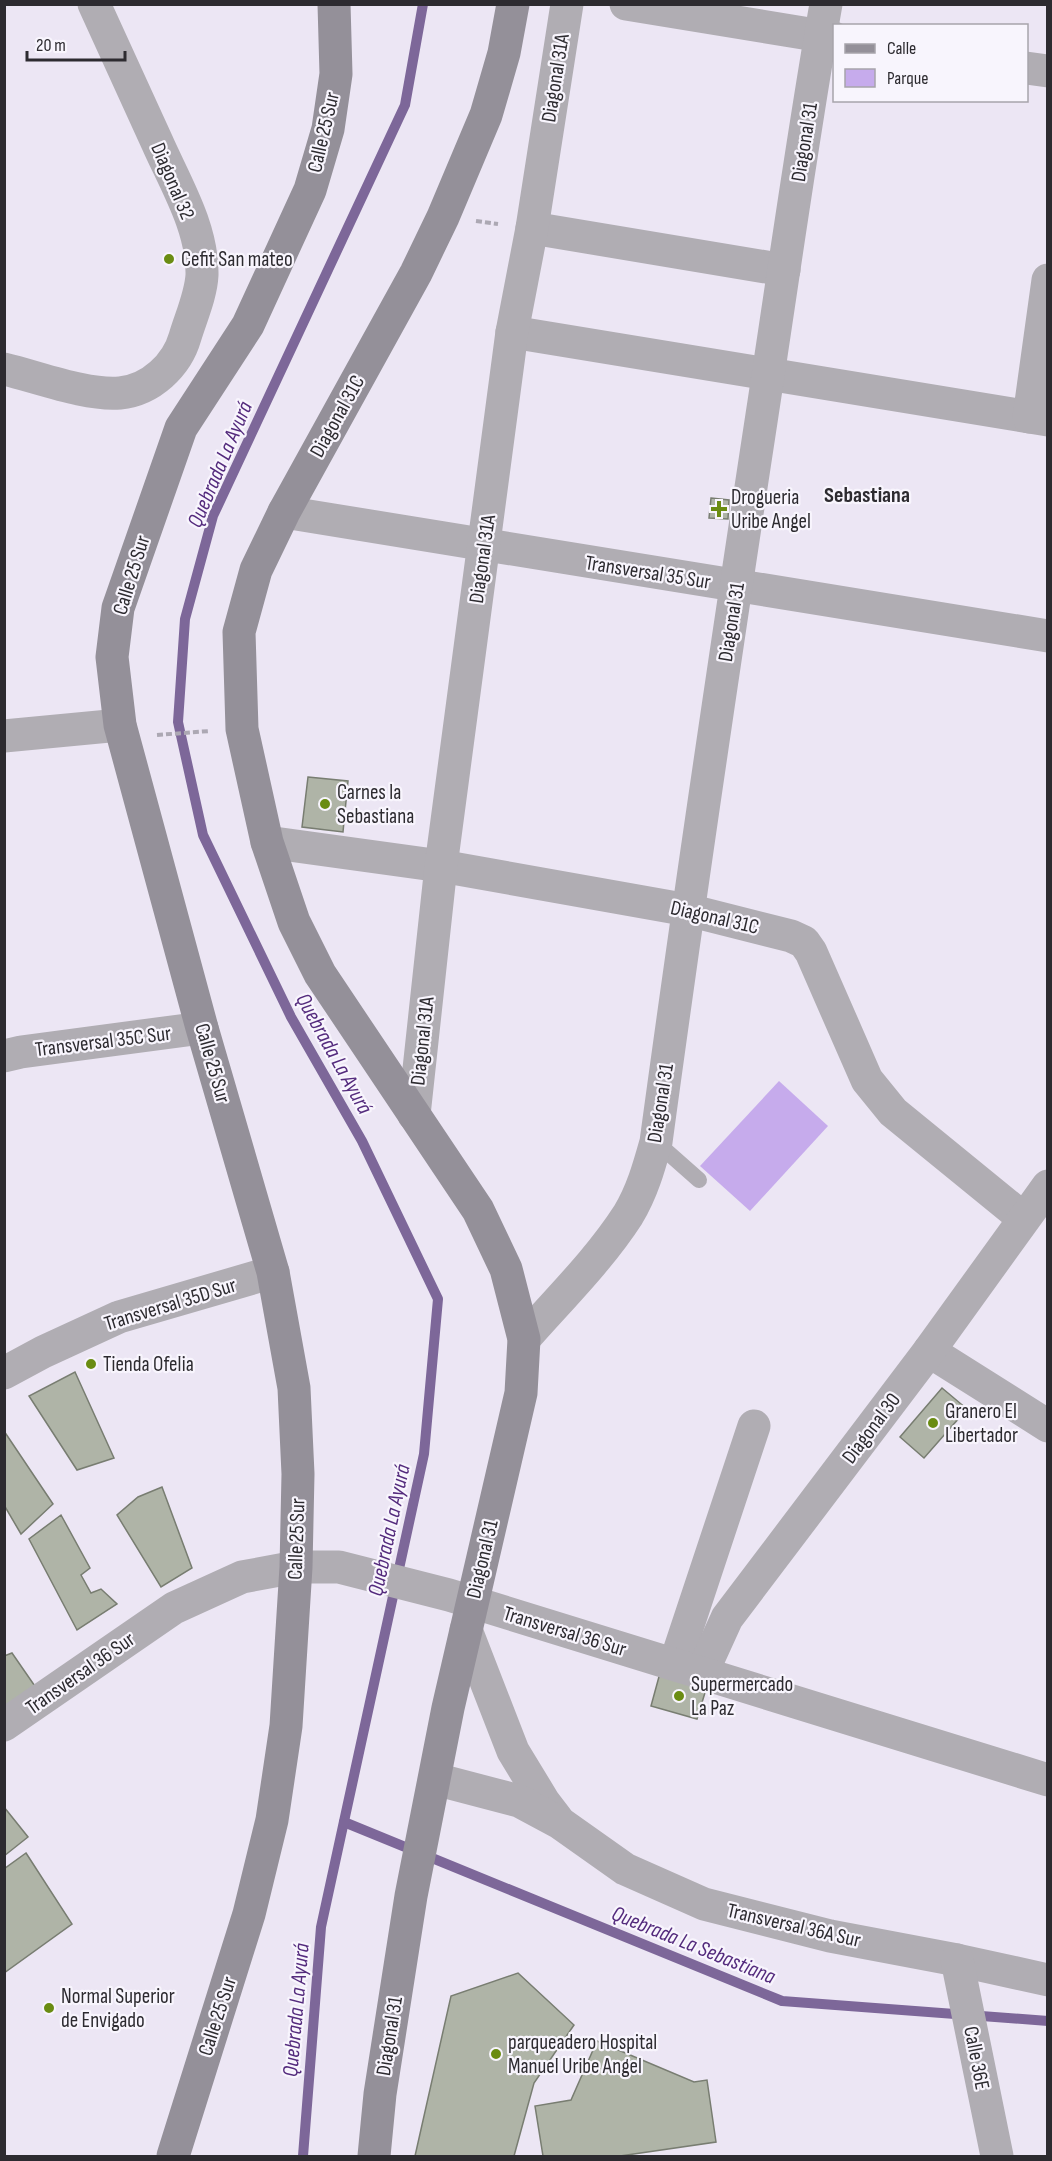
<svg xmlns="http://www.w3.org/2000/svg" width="1052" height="2161" font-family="'Sofia Sans Condensed',sans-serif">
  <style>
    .green { fill: #c6abec }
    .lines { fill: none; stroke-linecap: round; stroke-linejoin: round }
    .stream { stroke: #7d6799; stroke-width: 10 }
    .building { fill: #afb4a7; stroke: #787d71; stroke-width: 1.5 }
    .path { stroke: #aca8b3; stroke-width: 4; stroke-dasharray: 6 3; stroke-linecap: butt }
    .service { stroke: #b0adb3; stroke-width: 16 }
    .minor { stroke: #b0adb3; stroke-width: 33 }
    .secondary { stroke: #949099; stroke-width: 33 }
    .poi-dot { fill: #6a8c12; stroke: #f8f5fd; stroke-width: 2 }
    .labels { text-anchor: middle; stroke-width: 4.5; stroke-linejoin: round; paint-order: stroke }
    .street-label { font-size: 21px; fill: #2d2b30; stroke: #f8f5fd }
    .poi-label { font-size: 21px; fill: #2d2b30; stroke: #f8f5fd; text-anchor: start }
    .water-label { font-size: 22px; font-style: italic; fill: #542b7d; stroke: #f8f5fd }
    .neighbourhood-label { font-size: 22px; font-weight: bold; fill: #2d2b30; stroke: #f8f5fd }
  </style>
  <rect width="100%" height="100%" fill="#ece6f4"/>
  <path class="green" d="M779,1081L828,1126L750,1211L700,1166Z"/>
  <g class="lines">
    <g class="stream">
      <path d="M344,1822L782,2001L1048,2021"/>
      <path d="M303,2156L321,1927L424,1454L438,1299L362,1141L291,1017L203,835L178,722L185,619L213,516L405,105L423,4"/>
    </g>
  </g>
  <g class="building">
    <path d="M711,498L729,500L728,519L709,518Z"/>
    <path d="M308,777L348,781L343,832L302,827Z"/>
    <path d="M75,1372L114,1458L77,1470L29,1396Z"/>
    <path d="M942,1388L967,1409L924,1458L900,1437Z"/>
    <path d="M4,1431L53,1504L21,1534L4,1505Z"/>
    <path d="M162,1487L192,1568L161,1587L117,1515L138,1497Z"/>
    <path d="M61,1515L90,1568L81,1575L91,1593L101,1589L117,1604L77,1630L29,1539Z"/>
    <path d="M12,1653L39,1692L4,1710V1656Z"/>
    <path d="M660,1673L707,1686L697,1719L651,1706Z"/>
    <path d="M4,1807L28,1837L4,1856Z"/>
    <path d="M26,1853L72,1924L4,1973V1869Z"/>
    <path d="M518,1973L574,2025L534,2083L514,2156H415L451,1996Z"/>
    <path d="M597,2041L694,2082L707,2080L716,2142L620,2156H543L535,2106L571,2100Z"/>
  </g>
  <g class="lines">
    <g class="path">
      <path d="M476,221L498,224"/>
      <path d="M157,735L210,731"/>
    </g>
    <path class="service" d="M656,1142L699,1180"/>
    <g class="minor">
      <path d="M626,4L834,38"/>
      <path d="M1026,68L1048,71"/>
      <path d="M532,228L784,270"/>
      <path d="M512,332L1048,420"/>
      <path d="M4,369C38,377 87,396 120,393C151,390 177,365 185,337C191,317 201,295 202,275C203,228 175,183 157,142C136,96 115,50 94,4"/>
      <path d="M1029,417L1048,280"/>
      <path d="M284,512L1048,636"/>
      <path d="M4,736L120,725"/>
      <path d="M267,842L441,866L688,910L791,936L804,942L811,952L867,1080L893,1112L1023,1218"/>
      <path d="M4,1056L21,1052L202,1028"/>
      <path d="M414,1115L441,866L512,332L532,228L567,4"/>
      <path d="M524,1339C559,1299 599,1260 628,1215C642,1192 649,1167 656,1142C689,899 725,657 762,415C783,278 802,141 826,4"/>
      <path d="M929,1351L1048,1426"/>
      <path d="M4,1373L43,1352L119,1317L273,1272"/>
      <path d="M466,1630L513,1751L544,1802L557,1819"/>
      <path d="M675,1664L754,1426"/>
      <path d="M702,1673L727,1618L929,1351L1048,1186"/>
      <path d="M4,1725L174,1608L242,1577L296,1567H339L449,1595L1048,1780"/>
      <path d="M435,1779L519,1801L560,1823L625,1869L704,1904L830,1936L957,1960L1048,1980"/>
      <path d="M957,1960L997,2156"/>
    </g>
    <g class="secondary">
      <path d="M173,2156L249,1914L272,1820L286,1726L296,1567L298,1474L294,1388L273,1272L202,1028L120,725L112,657L118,608L181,428L248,325L310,190L328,129L336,74L334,4"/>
      <path d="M374,2156L380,2094L411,1896L448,1708L521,1393L524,1339L506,1269L478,1210L320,974L294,922L267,842L242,729L239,632L256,570L284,512L416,273L443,217L486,115L504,53L513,4"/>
    </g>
  </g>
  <g class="poi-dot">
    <circle cx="169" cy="259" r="6"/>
    <path d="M716 500h6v6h6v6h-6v6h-6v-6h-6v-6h6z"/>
    <circle cx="325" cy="804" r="6"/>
    <circle cx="91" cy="1364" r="6"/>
    <circle cx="933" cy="1423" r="6"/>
    <circle cx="679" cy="1696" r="6"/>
    <circle cx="49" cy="2008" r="6"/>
    <circle cx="496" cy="2054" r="6"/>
  </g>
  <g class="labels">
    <g class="street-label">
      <text transform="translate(555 78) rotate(-81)" y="7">Diagonal 31A</text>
      <text transform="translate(323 132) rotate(-77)" y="7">Calle 25 Sur</text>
      <text transform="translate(804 142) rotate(-81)" y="7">Diagonal 31</text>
      <text transform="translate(173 181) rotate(67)" y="7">Diagonal 32</text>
      <text transform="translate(337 416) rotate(-61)" y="7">Diagonal 31C</text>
      <text transform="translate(482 559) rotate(-82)" y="7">Diagonal 31A</text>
      <text transform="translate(648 572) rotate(9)" y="7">Transversal 35 Sur</text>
      <text transform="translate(131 575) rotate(-73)" y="7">Calle 25 Sur</text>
      <text transform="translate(731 622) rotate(-81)" y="7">Diagonal 31</text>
      <text transform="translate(715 917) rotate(13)" y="7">Diagonal 31C</text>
      <text transform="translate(103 1041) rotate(-7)" y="7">Transversal 35C Sur</text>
      <text transform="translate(422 1041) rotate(-84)" y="7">Diagonal 31A</text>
      <text transform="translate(213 1063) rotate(74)" y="7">Calle 25 Sur</text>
      <text transform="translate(660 1103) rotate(-81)" y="7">Diagonal 31</text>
      <text transform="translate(170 1304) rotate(-17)" y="7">Transversal 35D Sur</text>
      <text transform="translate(871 1428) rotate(-53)" y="7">Diagonal 30</text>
      <text transform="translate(296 1539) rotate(-88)" y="7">Calle 25 Sur</text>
      <text transform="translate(482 1559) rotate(-77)" y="7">Diagonal 31</text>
      <text transform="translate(565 1631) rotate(17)" y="7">Transversal 36 Sur</text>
      <text transform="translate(80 1673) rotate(-35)" y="7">Transversal 36 Sur</text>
      <text transform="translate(794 1925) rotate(13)" y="7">Transversal 36A Sur</text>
      <text transform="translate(217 2016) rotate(-72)" y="7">Calle 25 Sur</text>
      <text transform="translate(389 2036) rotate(-81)" y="7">Diagonal 31</text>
      <text transform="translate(977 2058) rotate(79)" y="7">Calle 36E</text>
    </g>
    <g class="poi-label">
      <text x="181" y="266">Cefit San mateo</text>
      <text x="731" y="504">Drogueria<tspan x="731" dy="24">Uribe Angel</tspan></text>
      <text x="337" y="799">Carnes la<tspan x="337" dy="24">Sebastiana</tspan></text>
      <text x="103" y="1371">Tienda Ofelia</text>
      <text x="945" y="1418">Granero El<tspan x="945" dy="24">Libertador</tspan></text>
      <text x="691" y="1691">Supermercado<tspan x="691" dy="24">La Paz</tspan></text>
      <text x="61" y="2003">Normal Superior<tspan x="61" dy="24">de Envigado</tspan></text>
      <text x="508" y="2049">parqueadero Hospital<tspan x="508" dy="24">Manuel Uribe Angel</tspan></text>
    </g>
    <g class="water-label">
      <text transform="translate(219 464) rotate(-67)" y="8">Quebrada La Ayurá</text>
      <text transform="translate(335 1053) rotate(61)" y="8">Quebrada La Ayurá</text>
      <text transform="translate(388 1530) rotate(-78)" y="8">Quebrada La Ayurá</text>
      <text transform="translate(694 1944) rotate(22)" y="8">Quebrada La Sebastiana</text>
      <text transform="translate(295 2010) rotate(-85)" y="8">Quebrada La Ayurá</text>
    </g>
    <g class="neighbourhood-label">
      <text x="867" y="502">Sebastiana</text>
    </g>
  </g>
  <rect width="1052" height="2161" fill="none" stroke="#2d2b30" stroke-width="12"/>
  <rect x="833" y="24" width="195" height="78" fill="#f8f5fd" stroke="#a7a4ab" stroke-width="1.5"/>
  <rect x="845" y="44" width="30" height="9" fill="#949099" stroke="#a7a4ab" stroke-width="1.5"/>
  <text x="887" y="54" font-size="18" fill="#2d2b30">Calle</text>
  <rect x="845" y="69" width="30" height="18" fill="#c6abec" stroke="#a7a4ab" stroke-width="1.5"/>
  <text x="887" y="84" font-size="18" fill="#2d2b30">Parque</text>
  <path d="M27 51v9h98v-9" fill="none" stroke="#2d2b30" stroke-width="3"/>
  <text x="36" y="51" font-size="18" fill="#2d2b30" stroke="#f8f5fd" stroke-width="4.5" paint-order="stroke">20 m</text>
</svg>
